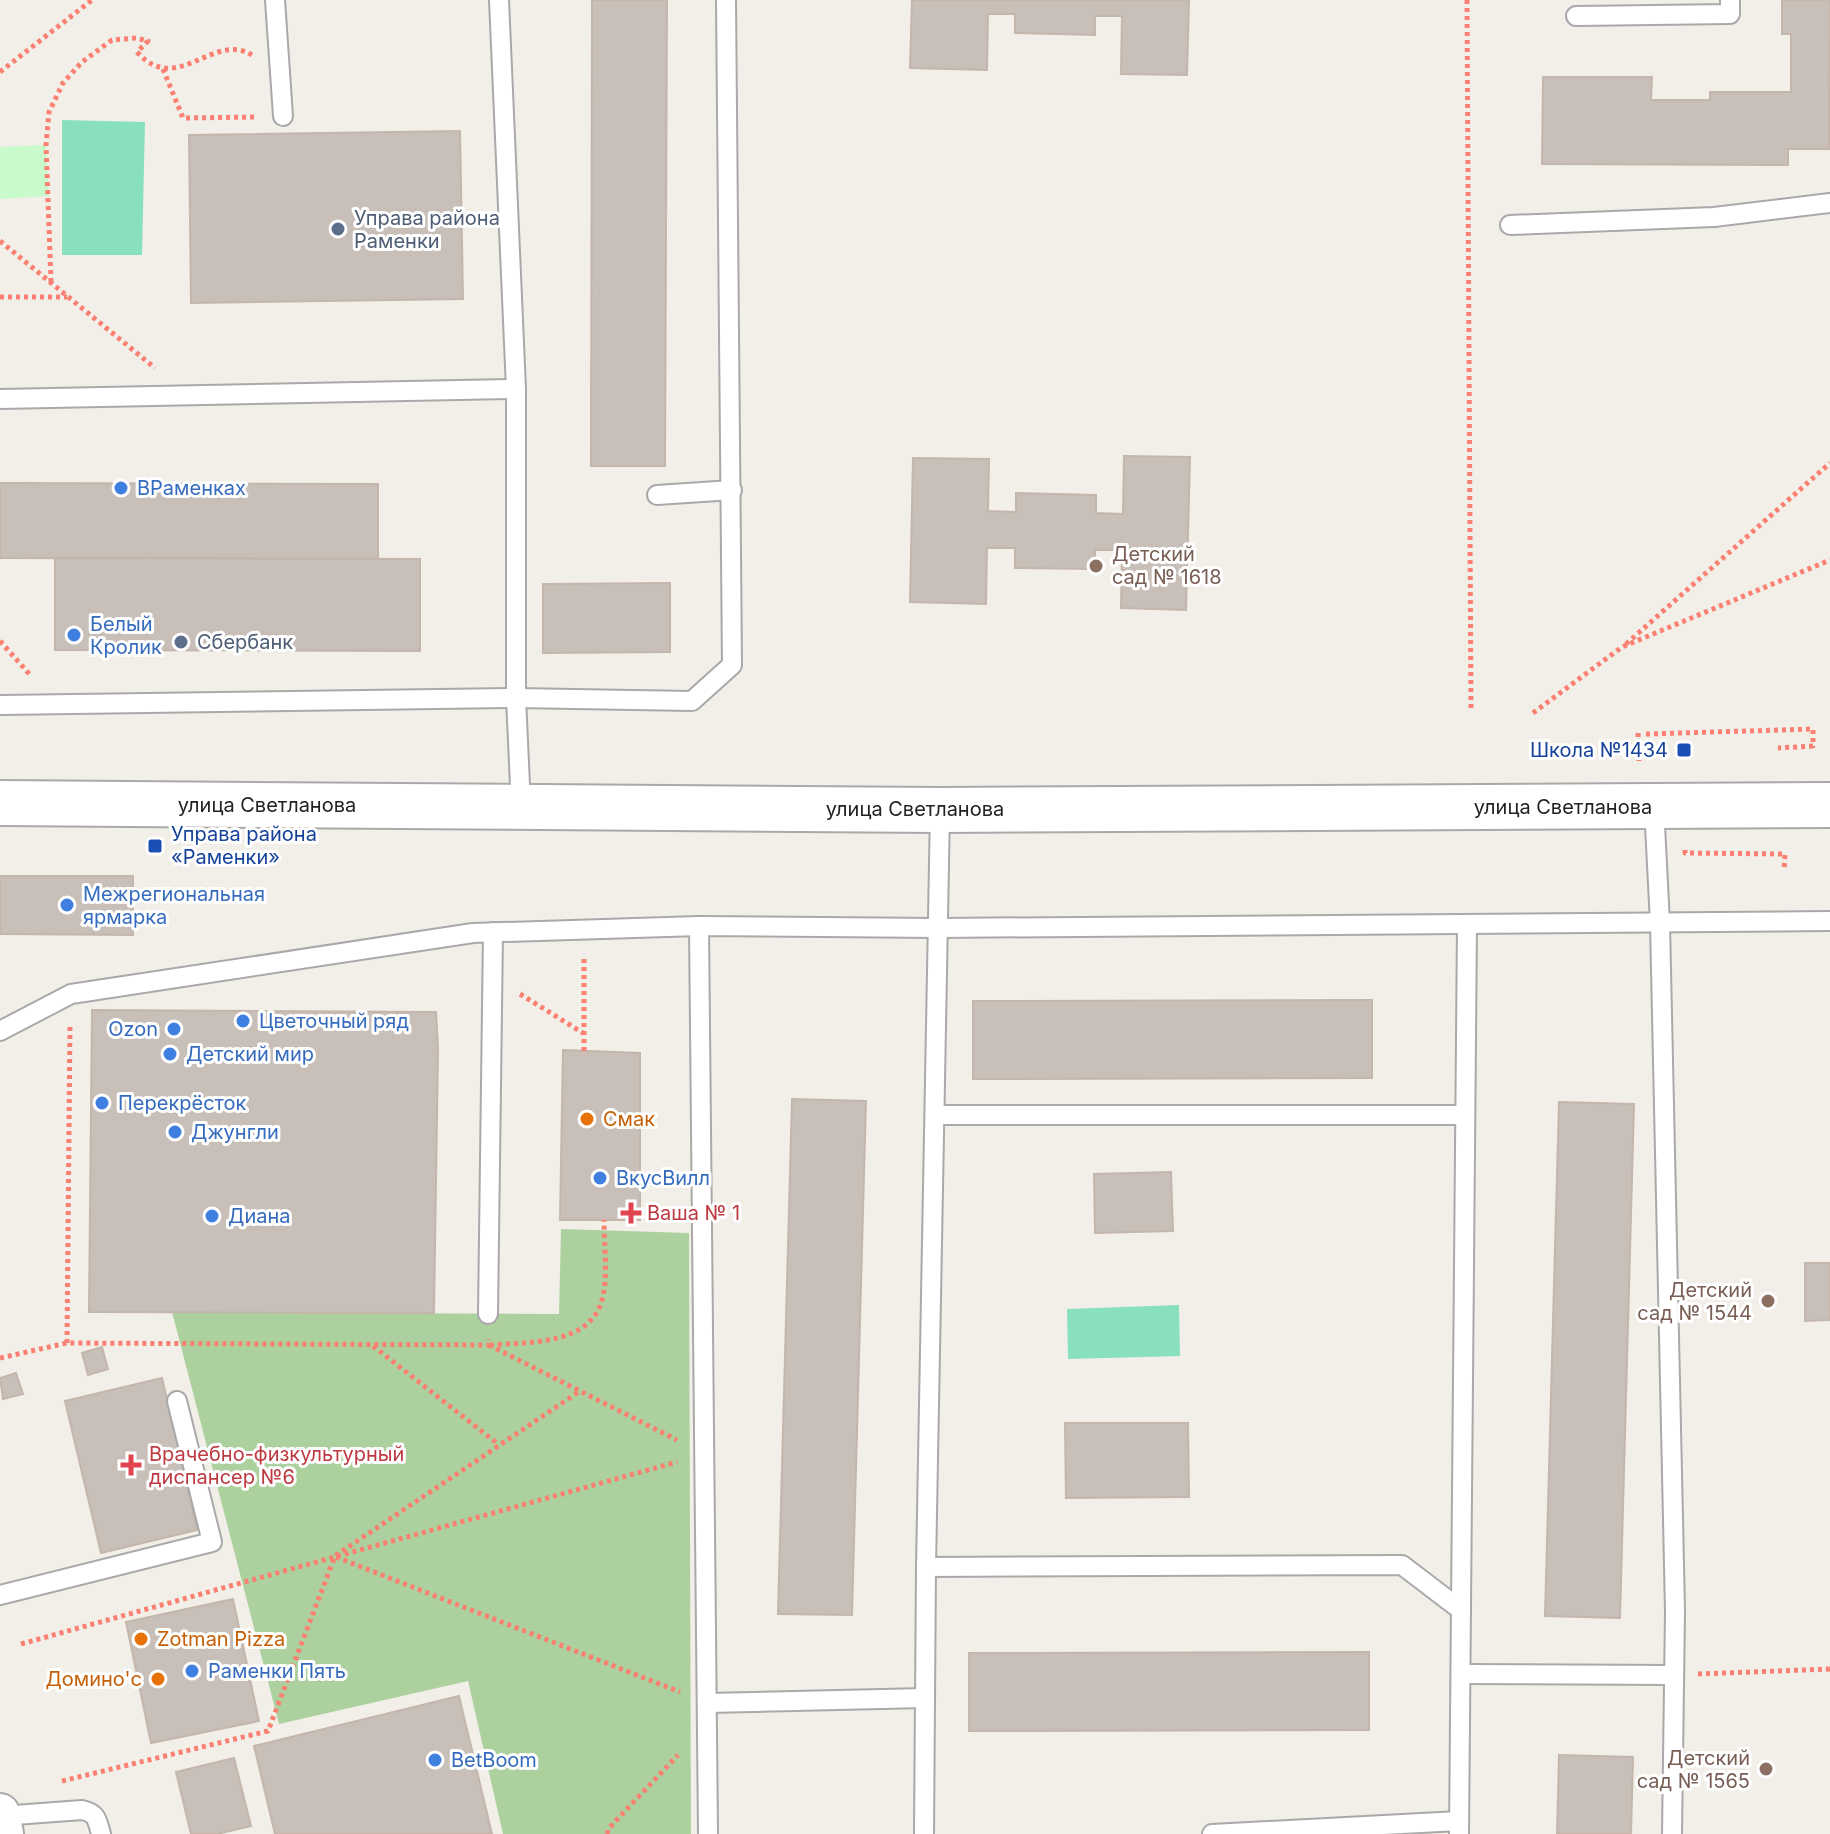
<svg xmlns="http://www.w3.org/2000/svg" width="1830" height="1834" font-family="Inter,sans-serif">
  <style>
    .forest { fill: #add19e }
    .park { fill: #c8facc }
    .pitch { fill: #88e0be }
    .building { fill: #c7bfb8; stroke: #c4b6ab; stroke-width: 2 }
    .lines { fill: none; stroke-linecap: round; stroke-linejoin: round }
    .service-casing { stroke: #a9a9a9; stroke-width: 22 }
    .minor-casing { stroke: #a9a9a9; stroke-width: 42 }
    .tertiary-casing { stroke: #a9a9a9; stroke-width: 48 }
    .path { stroke: #fa8072; stroke-width: 5; stroke-dasharray: 4 4; stroke-linecap: butt }
    .service { stroke: #fff; stroke-width: 18 }
    .minor { stroke: #fff; stroke-width: 38 }
    .tertiary { stroke: #fff; stroke-width: 44 }
    .service-dot { fill: #5c6f8a; stroke: #fff; stroke-width: 3 }
    .shop-dot { fill: #3f7fe0; stroke: #fff; stroke-width: 3 }
    .education-dot { fill: #8d6e63; stroke: #fff; stroke-width: 3 }
    .transit-dot { fill: #1a4fb4; stroke: #fff; stroke-width: 3 }
    .food-dot { fill: #e8710a; stroke: #fff; stroke-width: 3 }
    .health-dot { fill: #e0444e; stroke: #fff; stroke-width: 3 }
    .labels { text-anchor: middle; stroke-width: 6; stroke-linejoin: round; paint-order: stroke }
    .service-label { font-size: 20px; fill: #4e5e75; stroke: #fff; text-anchor: start }
    .shop-label { font-size: 20px; fill: #366cbe; stroke: #fff; text-anchor: start }
    .education-label { font-size: 20px; fill: #785e54; stroke: #fff; text-anchor: end }
    .transit-label { font-size: 20px; fill: #164399; stroke: #fff; text-anchor: end }
    .street-label { font-size: 20px; fill: #222; stroke: #fff }
    .food-label { font-size: 20px; fill: #c56008; stroke: #fff; text-anchor: start }
    .health-label { font-size: 20px; fill: #be3a42; stroke: #fff; text-anchor: start }
  </style>
  <rect width="100%" height="100%" fill="#f2efe9"/>
  <path class="forest" d="M561,1229L689,1233L691,1834H503L468,1681L279,1724L172,1312L559,1314Z"/>
  <path class="park" d="M46,145L49,196L0,199V147Z"/>
  <g class="pitch">
    <path d="M62,120L145,122L142,255H62Z"/>
    <path d="M1179,1305L1180,1356L1068,1359L1067,1309Z"/>
  </g>
  <g class="building">
    <path d="M592,0H667L665,466H591Z"/>
    <path d="M912,0H1189L1187,75L1121,74L1122,16H1095V35L1015,33V14H988L987,70L910,68Z"/>
    <path d="M1782,0H1830L1829,149H1788V165L1542,164L1543,77H1652L1651,100H1710V92H1791V34H1782Z"/>
    <path d="M460,131L463,299L191,303L189,135Z"/>
    <path d="M1124,456L1190,457L1186,610L1121,608L1122,550H1095V569L1015,568V548H987L986,604L910,602L913,458L989,459L988,511L1016,512V493L1096,495V513L1123,514Z"/>
    <path d="M0,483L378,484V559L0,558Z"/>
    <path d="M55,558L420,559V651L55,650Z"/>
    <path d="M670,583V652L543,653V584Z"/>
    <path d="M0,876H133V935L0,934Z"/>
    <path d="M1372,1000V1078L973,1079V1001Z"/>
    <path d="M92,1010L436,1012L438,1049L434,1313L89,1312Z"/>
    <path d="M563,1050L640,1053V1220H560Z"/>
    <path d="M792,1099L866,1101L852,1615L778,1614Z"/>
    <path d="M1559,1102L1634,1104L1620,1618L1545,1616Z"/>
    <path d="M1171,1172L1173,1231L1095,1233L1094,1174Z"/>
    <path d="M1805,1263H1830V1320L1805,1321Z"/>
    <path d="M102,1347L108,1369L88,1375L82,1353Z"/>
    <path d="M16,1373L23,1394L3,1399L0,1378Z"/>
    <path d="M162,1378L197,1530L101,1553L65,1401Z"/>
    <path d="M1065,1423H1188L1189,1497L1066,1498Z"/>
    <path d="M233,1599L259,1721L151,1743L126,1622Z"/>
    <path d="M1369,1652V1730L969,1731V1653Z"/>
    <path d="M459,1696L492,1834H275L254,1746Z"/>
    <path d="M1559,1755L1633,1757L1631,1834H1557Z"/>
    <path d="M234,1758L251,1826L217,1834H191L176,1772Z"/>
  </g>
  <g class="lines">
    <g class="service-casing">
      <g id="service">
        <path d="M275,0L283,116"/>
        <path d="M499,0L516,389V698L521,807"/>
        <path d="M1576,16L1730,14V0"/>
        <path d="M1510,225L1714,217L1830,203"/>
        <path d="M0,399L516,389"/>
        <path d="M657,495L732,490"/>
        <path d="M0,705L516,698L692,701L732,665L726,0"/>
        <path d="M1654,806L1660,923L1675,1611L1672,1834"/>
        <path d="M699,926L708,1834"/>
        <path d="M0,1031L71,994L473,933L699,926L938,928L1830,921"/>
        <path d="M935,1115H1465"/>
        <path d="M488,1314L493,932"/>
        <path d="M926,1567L1402,1565L1461,1610"/>
        <path d="M0,1595L212,1542L177,1401"/>
        <path d="M1461,1674L1673,1675"/>
        <path d="M708,1703L925,1698"/>
        <path d="M1,1816L82,1810C97,1813 97,1820 101,1834"/>
        <path d="M924,1834L926,1567L940,810"/>
        <path d="M1212,1834L1459,1821"/>
        <path d="M1459,1834L1467,924"/>
      </g>
    </g>
    <g class="minor-casing">
      <path id="minor" d="M0,1813L4,1834"/>
    </g>
    <g class="tertiary-casing">
      <path id="tertiary" d="M0,803L940,810L1830,805"/>
    </g>
    <g class="path">
      <path d="M1467,0L1471,710"/>
      <path d="M163,69L183,118L257,117"/>
      <path d="M0,72L92,0"/>
      <path d="M0,241L155,368"/>
      <path d="M51,282L46,145L49,112L63,83L82,62L112,40L136,38L148,41L137,52C177,97 213,31 252,55"/>
      <path d="M0,297H67"/>
      <path d="M0,641L31,676"/>
      <path d="M1626,644L1830,463"/>
      <path d="M1533,713L1622,647L1830,560"/>
      <path d="M1638,733L1639,761"/>
      <path d="M1646,734L1813,729V746L1778,748"/>
      <path d="M1685,850V853L1785,854L1784,870"/>
      <path d="M520,994L583,1033"/>
      <path d="M584,1051V956"/>
      <path d="M67,1343L70,1024"/>
      <path d="M489,1345L677,1440"/>
      <path d="M490,1345C528,1342 593,1346 603,1296C608,1272 604,1244 604,1220"/>
      <path d="M373,1346L498,1444"/>
      <path d="M0,1358L67,1343L489,1345V1339"/>
      <path d="M336,1557L680,1692"/>
      <path d="M21,1644L677,1462"/>
      <path d="M1698,1674L1830,1669"/>
      <path d="M62,1781L268,1731L335,1556L580,1391"/>
      <path d="M607,1834L609,1828L678,1755"/>
    </g>
    <use href="#service" class="service"/>
    <use href="#minor" class="minor"/>
    <use href="#tertiary" class="tertiary"/>
  </g>
  <g class="service-dot">
    <circle cx="338" cy="229" r="8"/>
    <circle cx="181" cy="642" r="8"/>
  </g>
  <g class="shop-dot">
    <circle cx="121" cy="488" r="8"/>
    <circle cx="74" cy="635" r="8"/>
    <circle cx="67" cy="905" r="8"/>
    <circle cx="243" cy="1021" r="8"/>
    <circle cx="174" cy="1029" r="8"/>
    <circle cx="170" cy="1054" r="8"/>
    <circle cx="102" cy="1103" r="8"/>
    <circle cx="175" cy="1132" r="8"/>
    <circle cx="600" cy="1178" r="8"/>
    <circle cx="212" cy="1216" r="8"/>
    <circle cx="192" cy="1671" r="8"/>
    <circle cx="435" cy="1760" r="8"/>
  </g>
  <g class="education-dot">
    <circle cx="1096" cy="566" r="8"/>
    <circle cx="1768" cy="1301" r="8"/>
    <circle cx="1766" cy="1769" r="8"/>
  </g>
  <g class="transit-dot">
    <rect x="1676" y="742" width="16" height="16" rx="4"/>
    <rect x="147" y="838" width="16" height="16" rx="4"/>
  </g>
  <g class="food-dot">
    <circle cx="587" cy="1119" r="8"/>
    <circle cx="141" cy="1639" r="8"/>
    <circle cx="158" cy="1679" r="8"/>
  </g>
  <g class="health-dot">
    <path d="M627 1201h8v8h8v8h-8v8h-8v-8h-8v-8h8z"/>
    <path d="M127 1453h8v8h8v8h-8v8h-8v-8h-8v-8h8z"/>
  </g>
  <g class="labels">
    <g class="service-label">
      <text x="354" y="225">Управа района<tspan x="354" dy="23">Раменки</tspan></text>
      <text x="197" y="649">Сбербанк</text>
    </g>
    <g class="shop-label">
      <text x="137" y="495">ВРаменках</text>
      <text x="90" y="631">Белый<tspan x="90" dy="23">Кролик</tspan></text>
      <text x="83" y="901">Межрегиональная<tspan x="83" dy="23">ярмарка</tspan></text>
      <text x="259" y="1028">Цветочный ряд</text>
      <text x="158" y="1036" text-anchor="end">Ozon</text>
      <text x="186" y="1061">Детский мир</text>
      <text x="118" y="1110">Перекрёсток</text>
      <text x="191" y="1139">Джунгли</text>
      <text x="616" y="1185">ВкусВилл</text>
      <text x="228" y="1223">Диана</text>
      <text x="208" y="1678">Раменки Пять</text>
      <text x="451" y="1767">BetBoom</text>
    </g>
    <g class="education-label">
      <text x="1112" y="561" text-anchor="start">Детский<tspan x="1112" dy="23">сад № 1618</tspan></text>
      <text x="1752" y="1297">Детский<tspan x="1752" dy="23">сад № 1544</tspan></text>
      <text x="1750" y="1765">Детский<tspan x="1750" dy="23">сад № 1565</tspan></text>
    </g>
    <g class="transit-label">
      <text x="1668" y="757">Школа №1434</text>
      <text x="171" y="841" text-anchor="start">Управа района<tspan x="171" dy="23">«Раменки»</tspan></text>
    </g>
    <g class="street-label">
      <text x="267" y="812">улица Светланова</text>
      <text x="1563" y="814">улица Светланова</text>
      <text x="915" y="816">улица Светланова</text>
    </g>
    <g class="food-label">
      <text x="603" y="1126">Смак</text>
      <text x="157" y="1646">Zotman Pizza</text>
      <text x="142" y="1686" text-anchor="end">Домино'c</text>
    </g>
    <g class="health-label">
      <text x="647" y="1220">Ваша № 1</text>
      <text x="149" y="1461">Врачебно-физкультурный<tspan x="149" dy="23">диспансер №6</tspan></text>
    </g>
  </g>
</svg>
